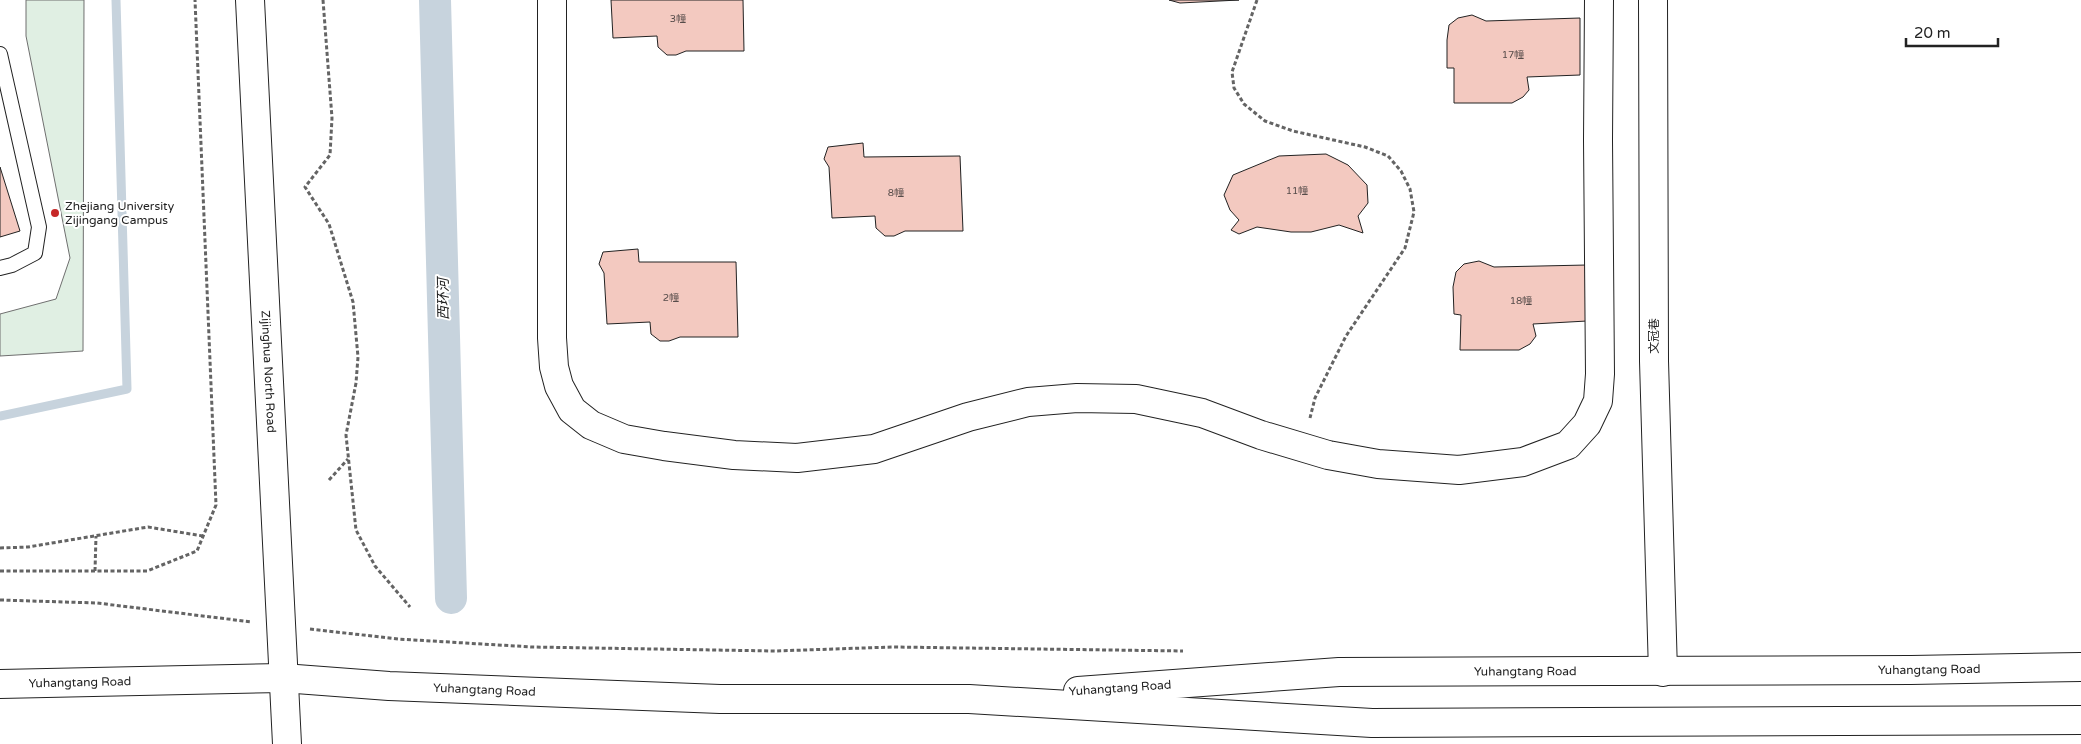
<svg xmlns="http://www.w3.org/2000/svg" width="2081" height="744" font-family="'Varela Round','Noto Sans SC',sans-serif">
  <style>
    .green { fill: #e0efe3; stroke: #6f6f6f }
    .lines { fill: none; stroke-linecap: round; stroke-linejoin: round }
    .stream { stroke: #c7d3dd; stroke-width: 9 }
    .canal { stroke: #c7d3dd; stroke-width: 32 }
    .building { fill: #f3c9c0; stroke: #222 }
    .service-casing { stroke: #222; stroke-width: 16 }
    .minor-casing { stroke: #222; stroke-width: 30 }
    .secondary-casing { stroke: #222; stroke-width: 30 }
    .primary-casing { stroke: #222; stroke-width: 30 }
    .path { stroke: #646464; stroke-width: 3; stroke-dasharray: 4 2.5; stroke-linecap: butt }
    .service { stroke: #fff; stroke-width: 14 }
    .minor { stroke: #fff; stroke-width: 28 }
    .secondary { stroke: #fff; stroke-width: 28 }
    .primary { stroke: #fff; stroke-width: 28 }
    .poi-dot { fill: #c62828; stroke: #fff; stroke-width: 2 }
    .labels { text-anchor: middle; stroke-width: 4; stroke-linejoin: round; paint-order: stroke }
    .number-label { font-size: 10px; fill: #564c4a }
    .poi-label { font-size: 12px; fill: #222; stroke: #fff; text-anchor: start }
    .street-label { font-size: 12px; fill: #222; stroke: #fff }
    .water-label { font-size: 14px; font-style: italic; fill: #222; stroke: #fff }
  </style>
  <rect width="100%" height="100%" fill="#fff"/>
  <path class="green" d="M26,0H84L83,351L0,356V314L56,299L70,258L26,36Z"/>
  <g class="lines">
    <path class="stream" d="M0,416L127,389L116,0"/>
    <path class="canal" d="M435,0L451,598"/>
  </g>
  <g class="building">
    <path d="M611,0H743L744,51H686L676,55H667L658,47L657,36L613,38Z"/>
    <path d="M1169,0H1239L1180,3Z"/>
    <path d="M1472,15L1486,21L1580,18V75L1527,77L1529,90L1523,97L1512,103H1454V68H1447V40L1449,25L1458,18Z"/>
    <path d="M863,143L864,157L960,156L963,231H905L894,236H885L876,228L875,216L832,218L829,167L824,159L828,147Z"/>
    <path d="M1326,154L1348,165L1367,185L1368,203L1358,216L1363,233L1339,225L1311,232H1291L1257,227L1239,234L1231,230L1239,220L1230,210L1224,195L1233,175L1279,156Z"/>
    <path d="M0,167L20,231L0,237Z"/>
    <path d="M638,249L639,262H736L738,337H680L669,341H660L651,334L650,322L607,324L604,273L599,264L603,252Z"/>
    <path d="M1479,261L1494,267L1587,265V321L1533,324L1536,336L1530,344L1519,350H1460L1461,315L1454,314L1453,287L1456,272L1464,264Z"/>
  </g>
  <g class="lines">
    <g class="service-casing">
      <path id="service" d="M0,54L39,227L35,253L12,265L0,268"/>
    </g>
    <g class="minor-casing">
      <g id="minor">
        <path d="M552,0V338L554,367L559,386L572,410L591,425L624,439L664,446L734,455L797,458L874,449L968,417L1028,402L1077,398L1136,399L1202,413L1261,435L1328,455L1378,464L1459,470L1523,462L1568,445L1587,424L1598,401L1600,374L1598,140L1599,0"/>
        <path d="M1653,0L1654,361L1663,672"/>
      </g>
    </g>
    <g class="secondary-casing">
      <g id="secondary">
        <path id="s1" d="M250,0L287,744"/>
      </g>
    </g>
    <g class="primary-casing">
      <g id="primary">
        <path id="s2" d="M0,684L283,678L389,686L720,699H969L1372,723L2081,720"/>
        <path id="s3" d="M1078,691L1339,672L1911,670L2081,667"/>
      </g>
    </g>
    <g class="path">
      <path d="M323,0L332,118L330,155L305,187L329,224L353,302L358,357L356,383L346,435L356,530L375,566L410,607"/>
      <path d="M1257,0L1232,72L1234,88L1244,104L1265,121L1293,131L1365,147L1388,156L1401,171L1410,189L1414,212L1405,248L1346,336L1315,398L1310,418"/>
      <path d="M329,480L348,459"/>
      <path d="M0,548L28,547L148,527L203,536"/>
      <path d="M0,571H147L197,551L216,505L195,0"/>
      <path d="M95,571L96,536"/>
      <path d="M0,600L97,603L252,622"/>
      <path d="M310,629L398,639L532,647L775,651L893,647L1183,651"/>
    </g>
    <use href="#service" class="service"/>
    <use href="#minor" class="minor"/>
    <use href="#secondary" class="secondary"/>
    <use href="#primary" class="primary"/>
  </g>
  <circle class="poi-dot" cx="55" cy="213" r="5"/>
  <g class="labels">
    <g class="number-label">
      <text x="678" y="22">3幢</text>
      <text x="1513" y="58">17幢</text>
      <text x="1297" y="194">11幢</text>
      <text x="896" y="196">8幢</text>
      <text x="671" y="301">2幢</text>
      <text x="1521" y="304">18幢</text>
    </g>
    <g class="poi-label">
      <text x="65" y="210">Zhejiang University<tspan x="65" dy="14">Zijingang Campus</tspan></text>
    </g>
    <g class="street-label">
      <text transform="translate(1654 336) rotate(-90)" y="4">文冠巷</text>
      <text dy="4" stroke="none"><textPath href="#s1" startOffset="372">Zijinghua North Road</textPath></text>
      <text dy="4" stroke="none"><textPath href="#s3" startOffset="852">Yuhangtang Road</textPath></text>
      <text dy="4" stroke="none"><textPath href="#s3" startOffset="448">Yuhangtang Road</textPath></text>
      <text dy="4" stroke="none"><textPath href="#s2" startOffset="80">Yuhangtang Road</textPath></text>
      <text transform="translate(1120 688) rotate(-4)" y="4">Yuhangtang Road</text>
      <text dy="4" stroke="none"><textPath href="#s2" startOffset="485">Yuhangtang Road</textPath></text>
    </g>
    <g class="water-label">
      <text transform="translate(443 299) rotate(-91)" y="5">西环河</text>
    </g>
  </g>
  <path d="M1906 38v8h92v-8" fill="none" stroke="#222222" stroke-width="2.5"/>
  <text x="1914" y="38" font-size="15" fill="#222222" stroke="#ffffff" stroke-width="4" paint-order="stroke">20 m</text>
</svg>
